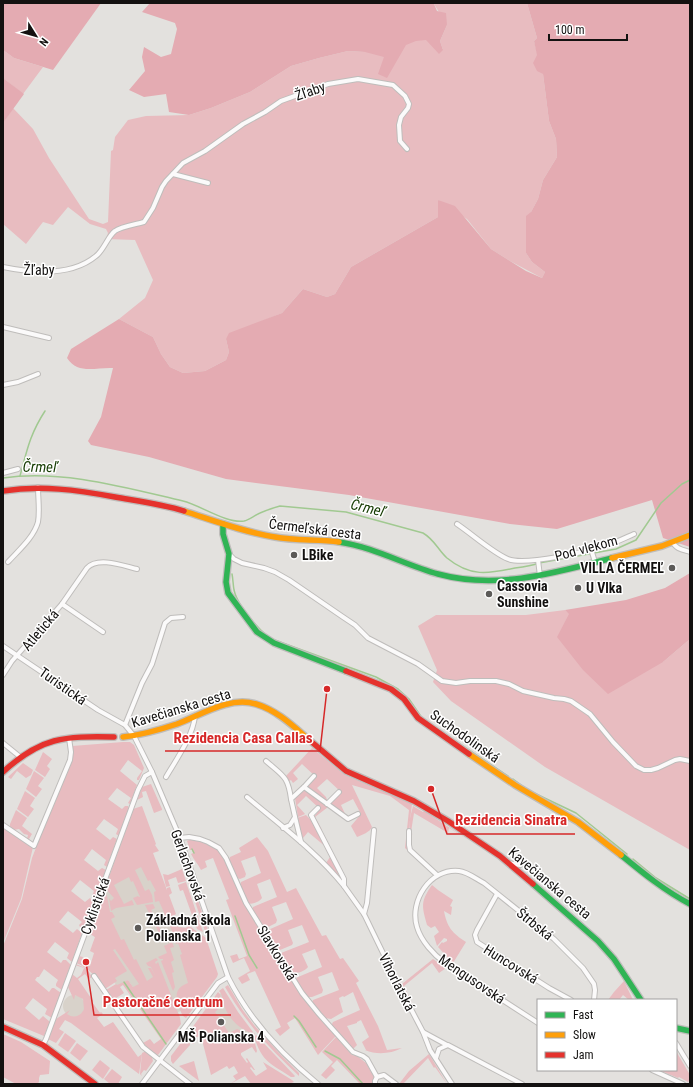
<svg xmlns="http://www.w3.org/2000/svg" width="693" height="1087" font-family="'Roboto Condensed',sans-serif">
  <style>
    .built { fill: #d8d2ca }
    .green { fill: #e8bcc0 }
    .forest { fill: #e4abb2 }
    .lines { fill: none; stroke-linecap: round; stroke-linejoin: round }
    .stream { stroke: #a1c991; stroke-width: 1.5 }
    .street-casing { stroke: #bfbdbb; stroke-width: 6 }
    .fast-casing { stroke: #bfbdbb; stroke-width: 8 }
    .slow-casing { stroke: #bfbdbb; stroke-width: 8 }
    .jam-casing { stroke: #bfbdbb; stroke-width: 8 }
    .street { stroke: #fbfafa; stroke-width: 4 }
    .fast { stroke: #30b455; stroke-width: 5.5 }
    .slow { stroke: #ff9f0a; stroke-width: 5.5 }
    .jam { stroke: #e5322d; stroke-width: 5.5 }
    .poi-dot { fill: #5c5a58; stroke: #fff; stroke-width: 1.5 }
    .labels { text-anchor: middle; stroke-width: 3; stroke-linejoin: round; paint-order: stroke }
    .street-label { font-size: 14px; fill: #131110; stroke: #fff }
    .poi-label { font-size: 14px; font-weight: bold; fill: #131110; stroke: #fff; text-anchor: start }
    .water-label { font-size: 15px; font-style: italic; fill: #163c03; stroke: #fff }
    .leader { fill: none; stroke: #d62828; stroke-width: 1.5 }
    .callout-dot { fill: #d62828; stroke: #fff; stroke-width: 1.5 }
    .callout-label { font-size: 15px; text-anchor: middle; font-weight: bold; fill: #d62828; stroke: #fff; stroke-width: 3; stroke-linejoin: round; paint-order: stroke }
  </style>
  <rect width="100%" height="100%" fill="#e3e1de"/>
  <g class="built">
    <path d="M132,824L178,927L186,928L202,939L181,1011L178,1012L180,1018L148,1009L128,980L117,986L96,956L95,937L90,933Z"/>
    <path d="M223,990L241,1019L253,1034L228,1052L196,1026Z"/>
    <circle cx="74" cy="1006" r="11"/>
  </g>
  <g class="green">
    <path d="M431,3H527L537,38L534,41L543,74L549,121L556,139L557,157L543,180L538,199L531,212L526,253L532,262L545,272L542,278L510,261L491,249L467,219L438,200V217L351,267L335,294L327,297L303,289L282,313L255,324L226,339L229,352L226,360L205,371L183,373L170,367L161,354L153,337L119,319L145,298L153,280L135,240L106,239L108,233L106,229L90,224L68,207L53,225L43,222L26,244L3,224V123L13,108L33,129L49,158L89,219L103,224L108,222L111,151L113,150L115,137L128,120L146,116L189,115L211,108L250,92L291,66L319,58L348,51L365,52L425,31L443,50L440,41L447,25L434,4Z"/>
    <path d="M3,50L14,58L43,67L23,94L3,78Z"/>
    <path d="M565,610L570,614L663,662L690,639V850L545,767L451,701L433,682L437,670L418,626L436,615H526Z"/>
    <path d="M123,742H130L134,745L144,768L139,780H137V778L142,771L128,760L120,771L137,785L130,804L128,803L131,798L117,788L108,799L122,809L125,806H128L129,808L119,836L116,834L118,829L104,819L96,829L110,840L113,837L117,839L107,867L104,865L106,860L92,849L84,860L98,871L102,868L106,870L96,898L92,896L94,891L80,880L71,891L85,902L90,898L94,902L84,930L80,927L79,925L82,922L68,911L59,922L73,933L77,929L82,933L72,962L67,958L69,953L55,942L47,952L61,963L63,960H66L71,965L62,990L56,986V984L58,980L44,969L39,977H37L35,980L49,992L52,988H54L61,993L52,1018L45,1014L47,1009L33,998L25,1008L39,1020L43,1016L50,1022L44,1036L3,1019V946L22,899L32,858L73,752L72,746Z"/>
    <path d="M312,748L345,775L412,804L407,845L408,848L433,872L405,848L409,810L390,796L352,785L372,827C370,832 362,835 357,837L351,826L361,814L353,799L341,805L346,816L331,805V802L341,792L327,779L317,788L326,797L327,800L326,801L308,788V785L316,777L302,764L293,773L298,779L293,783L291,780L289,781L286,776Z"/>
    <path d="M43,752L52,759L47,766L50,769L45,777L35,770Z"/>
    <path d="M23,763L33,770L31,775L26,778L17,771L11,779L8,777Z"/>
    <path d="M34,771L44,778L38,786L42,789L36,797L26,789Z"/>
    <path d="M151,784L162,809V810L154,813L146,791L142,792L143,797L137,800L142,787Z"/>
    <path d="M25,791L35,798L30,806L34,809L28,817L17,809Z"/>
    <path d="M304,791H306L328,807L315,817L322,830H321L314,817L320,809L306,796L297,805L305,814L298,817L295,798L300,793Z"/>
    <path d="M142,806L156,844L155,845L159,851L153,853L167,890V888L170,887L172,893L169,895L176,914L173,916L178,927L186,928L188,925L206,938L218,974L217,977L186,1018C182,1016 181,1012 179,1007C175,995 175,988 188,983L180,955L182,954L178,943L176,944L175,938L159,901L155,902L154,892L156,891L150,880L148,881L141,867L135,870L145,891L149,889L152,895L153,902L137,905L133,898L138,896L139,897H140L133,881L131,882L129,877L114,885L124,904L132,900L134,905L116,908L111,911L109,898L111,901L114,898L105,888L133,809Z"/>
    <path d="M413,806L423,812L424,811L470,841L449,828L448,833L414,813L411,832L413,835C406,828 411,815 413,806Z"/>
    <path d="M16,810L27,818L22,826L32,834L29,839H27L28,835L24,834L19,829L14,830L10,828V824Z"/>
    <path d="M306,815L313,822L341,878L326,863L330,857L325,848L326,847L308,832L303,838L301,836L297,818Z"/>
    <path d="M3,826L33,847L21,899L3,943Z"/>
    <path d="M257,837L268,851L287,892L296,888L322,936L326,935L340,959L343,958L359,981L356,983L378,1026L387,1050L402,1048C390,1054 377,1055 365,1050H366L362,1042L369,1037L361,1020L357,1022V1023L347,1026L357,1045L353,1049L351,1048L331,1026L333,1022L360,1010L353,992L344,997L343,996L339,998L343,1012L331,1019L325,1018L312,1004L313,1000L339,990L332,972L318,977L323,990L322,993L312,997H307L296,979L298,977L322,967L315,949L302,954L308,967C304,972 298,973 292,973L280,955L281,953L309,942L302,925L288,930L293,943L292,945L280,950L277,949L267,934L268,930L293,919L286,902L272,907L277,920L276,923L266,928L262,926L252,910L253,907L277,897L270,879L257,884L262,898C259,902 252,905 248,903L240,885L241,882L261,873L255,856L241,861L246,874L245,877L240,879L237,878L229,860L230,857L241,852L239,848Z"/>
    <path d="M191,839L204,842L218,849L224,858L244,903L305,1000L336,1036L318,1055L295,1018L287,1023L290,1028L280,1036L275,1030L281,1027L255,971L247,974L250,980L242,984L238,978L250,971L244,958L233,963L230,956L237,954L239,959L247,956L226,900L229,899L213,858L205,861L207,867L201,870C198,864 194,860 191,854L193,853L192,850H190L187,841Z"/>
    <path d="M182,869L186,881L178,883L176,877L168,880L170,886L166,887L163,874L168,875Z"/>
    <path d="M191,880L208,930L205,931L188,881Z"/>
    <path d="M186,882L203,932L197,929L183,890L180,891L178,885Z"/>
    <path d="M432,885L438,890L453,900L450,906L452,907L451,915L444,911C447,927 452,933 466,942L453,963L438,947L442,942L443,943L447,941V939L444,938L437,946L434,936L439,932L435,926L431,928L427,925C422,906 420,902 432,885Z"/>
    <path d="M103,891H106L105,893L107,896L110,912H112L115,917L111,919L121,940L124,939L134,960L136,959L147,981L153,977L148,968H151L156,977L151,967L148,966L146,963L156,958L158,960L155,962L156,964L158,962L180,1018L181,1024L158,1055L154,1054L143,1043L150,1039L154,1044L161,1039L123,985L120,987L124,993L113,1000L106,990L116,984L117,985L128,980L133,987L139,984L115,949L113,950L127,971L115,978L117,981L105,989C96,978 90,968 76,963L79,956L83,957L81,963L90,966L94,953L90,951L95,937L88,933Z"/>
    <path d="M153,904L155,908L151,910L163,935L170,932L173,938L164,943L145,905Z"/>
    <path d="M172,942L174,947L170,948L174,960L171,962L174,972L172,973L175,987L173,991L161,961L163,960V959H160L158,957L167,953L164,946Z"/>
    <path d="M433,959L446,968L439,973L432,963L404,986L414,1007L402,984Z"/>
    <path d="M76,964L87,969L92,977L89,979L85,974L78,979L93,1001L92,1002L100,1013L101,1012L103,1014L97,1018L104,1027L113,1022L138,1057L142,1054L139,1074L71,1023L65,1020L59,1029L64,1032L56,1043L48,1039L56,1019L70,1010L67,1014C74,1019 81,1016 84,1009L83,999L75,995L74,1000L68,987L72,974L77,978L81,975L84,968L75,965Z"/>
    <path d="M624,981L633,1000H629L623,995L619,1000H608L614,992Z"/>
    <path d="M228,985L242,1009L254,1025L281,1055L299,1073V1076C269,1048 246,1023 225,987Z"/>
    <path d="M223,988L238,1012L253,1032L252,1033C240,1030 228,1018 224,1005C222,1000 223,995 219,991Z"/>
    <path d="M218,992L220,994L221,1001L217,1007L218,1009L215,1012L229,1033L237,1029L251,1035L254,1033L255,1034L253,1036L257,1051L256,1053L252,1047L241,1053V1055L247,1063L248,1062L246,1059L247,1058L255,1070H254L251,1067L250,1068L256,1076L267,1069L263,1062L292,1080L294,1082L289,1084H251L245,1076L230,1084L236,1080L233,1076L238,1073L234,1066L229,1069L227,1066L211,1075L201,1036L193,1038L194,1044H192L189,1032Z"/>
    <path d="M65,1033L76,1041L68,1052L58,1045Z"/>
    <path d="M3,1034L21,1042L50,1061L49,1074L40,1075L39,1078V1082L38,1083V1084H16L3,1077Z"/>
    <path d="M187,1035L190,1045L173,1064L171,1061V1056Z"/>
    <path d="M256,1035L295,1076L294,1077H291C270,1063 263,1063 254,1037Z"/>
    <path d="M336,1037L352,1055L357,1056L366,1063L374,1077L373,1084H360L337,1060L331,1066L335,1070L326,1079L321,1075L333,1062L322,1052Z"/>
    <path d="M77,1043L88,1051L80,1061L70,1053Z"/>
    <path d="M146,1051L152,1057L153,1061L146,1071L144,1070L141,1074L142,1076L140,1074L142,1053Z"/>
    <path d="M676,1051L690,1075V1080L688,1082L679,1077L678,1078L659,1070H676Z"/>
    <path d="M429,1054L447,1084L435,1067L434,1068L428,1058L403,1084H399L409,1071Z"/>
    <path d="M100,1060L110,1068L103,1079L92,1070Z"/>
    <path d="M194,1061L199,1081L179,1066Z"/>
    <path d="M112,1069L122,1077L118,1084H110L104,1079Z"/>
  </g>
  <g class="forest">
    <path d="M3,3H101L53,70L14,58L3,50Z"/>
    <path d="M150,3H431L434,4L437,11L446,13L447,25L440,41L443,50L439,54L426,40L416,41L406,45L387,78L378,74L384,57L365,52L348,51L319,58L291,66L250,92L211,108L189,115L169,112L166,94L144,97L129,90L145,71L142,57L144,47L161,57L171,54L177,29L175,23L142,12Z"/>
    <path d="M527,3H690V547L663,538L652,500L557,529L510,524L349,495L226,479L149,457L91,445L88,441L101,417L113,368C96,367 78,375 67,358L71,349L119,319L153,337L161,354L170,367L183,373L205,371L226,360L229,352L226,339L229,333L282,313L303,289L327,297L335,294L351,267L438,217V200L455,206L491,249L526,271L542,278L545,272L532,262L526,253V216L531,212L538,199L543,180L557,157L556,139L549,121L543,74L537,71L533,63L537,55L534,41L537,38Z"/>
    <path d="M3,78L24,94L3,123Z"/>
    <path d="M690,573V639L663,662L608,694L583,670L557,637L569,614L565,610L626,600L665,588Z"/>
  </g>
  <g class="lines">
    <g class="stream">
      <path d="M20,476C27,450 30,434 45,411"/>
      <path d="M3,478C61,469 127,488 183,501C200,505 227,524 244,521C249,520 255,515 260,513C267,510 273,508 280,506L346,512L423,533C435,540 438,550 447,558C470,577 488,574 515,568C523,567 531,566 539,563L616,549L636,540L661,503L682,484L690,480"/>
      <path d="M232,574C233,579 233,584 234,590C238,607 256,626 269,638L376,677L398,689L409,699L422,718"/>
      <path d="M430,724L508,776"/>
      <path d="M513,779L525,788"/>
      <path d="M534,793L576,813L627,854"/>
      <path d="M192,849L194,853"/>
      <path d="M633,859L656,878L690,899"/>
      <path d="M235,916L249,955L257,968"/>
      <path d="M124,982L166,1044"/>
      <path d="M294,1016L299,1021L316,1047"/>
      <path d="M325,1051L340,1059L363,1084"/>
    </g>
    <g class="street-casing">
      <g id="street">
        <path d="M173,174L208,183"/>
        <path d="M3,267C32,273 71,277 96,256C104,250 108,236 115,231C120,227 137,224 144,222L153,208L162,187L166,181L183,163L205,151L243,124L265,112L281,101L328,84L358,79L393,85L405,96L409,104L408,108L401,117L399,125L400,141L407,149"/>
        <path d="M3,327L49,338"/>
        <path d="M3,385L18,382L38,374"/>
        <path d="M3,473L18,469"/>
        <path d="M457,524C472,534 493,553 508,559C526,566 589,551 608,545C617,542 625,538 634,534"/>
        <path d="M673,542C675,549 684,550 690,552"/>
        <path d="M591,549L595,562"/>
        <path d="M229,554L234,559L242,563L264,568L275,572L289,580L343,617L355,625L368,638L418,664L442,681L456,683L470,681H496L509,684L523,691L554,698L564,699L571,701L590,714L613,742L636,766L644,770H651L658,768L675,760L680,759L690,761"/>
        <path d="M538,560L540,576"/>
        <path d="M8,562C19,550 34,537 38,522C40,511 38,498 38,487"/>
        <path d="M62,604L103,632"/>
        <path d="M3,646L98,710L125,725L134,736L152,772L180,838L228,977C249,1019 281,1054 318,1084"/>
        <path d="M3,675L12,661L62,604L87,568C98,556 124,566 137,569"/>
        <path d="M125,725L142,683L152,664L165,623L171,618L183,617"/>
        <path d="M3,743L19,756"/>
        <path d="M266,761C283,776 288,776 291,799"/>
        <path d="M166,777C176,760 193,736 195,716"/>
        <path d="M304,787L314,776"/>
        <path d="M247,797C280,825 317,852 344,886"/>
        <path d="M327,804L339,792"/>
        <path d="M318,808L311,815L344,879V886L364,914L400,988L423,1032L430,1050L452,1084"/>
        <path d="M295,817L301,842"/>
        <path d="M3,825L34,846L70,760L71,752L69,738"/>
        <path d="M283,828L290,825L295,817L291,799L304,787L348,819L358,814"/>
        <path d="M409,831V845L410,850L437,875"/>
        <path d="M180,838L189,837L200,839L208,842L219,848L226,858L246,903L302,993L319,1014L353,1052L363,1056L367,1059L377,1077"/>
        <path d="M508,863L520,865"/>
        <path d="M497,894L477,930L475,935L477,942L549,988L571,1000"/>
        <path d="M364,914L367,903L374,830"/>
        <path d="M94,976L143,1047L190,1084"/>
        <path d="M538,1023L445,963C434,955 421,941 417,927C409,901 430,868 459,871C468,872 476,879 484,883L554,939L583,968L594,984L595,990L594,1000"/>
        <path d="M423,1032L447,1045"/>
        <path d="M676,1043L690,1066"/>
        <path d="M43,1045L46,1039L138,790L145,776L152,772"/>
        <path d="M436,1058L439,1049L448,1045L522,1084"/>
        <path d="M652,1070L683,1084"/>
        <path d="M142,1084L218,983L228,977"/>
        <path d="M375,1084V1081L377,1077L384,1075L396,1084"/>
      </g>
    </g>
    <g class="fast-casing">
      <g id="fast">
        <path d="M223,524V534L229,554L226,582L228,593L257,632L274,643L346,671"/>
        <path d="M339,542C374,547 405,565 438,574C497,590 555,573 612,558"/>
        <path d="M621,855C643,873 665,891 690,904"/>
        <path d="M533,884L598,941L614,959L641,1000"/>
        <path d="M676,1028L690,1031"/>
      </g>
    </g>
    <g class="slow-casing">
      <g id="slow">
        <path d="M184,511C215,521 244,532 275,537C296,541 318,539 339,542"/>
        <path d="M612,558L662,546L690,535"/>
        <path d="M123,737C142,735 159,730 177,724C201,715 229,696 256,704C276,710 292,725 307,738"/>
        <path d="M469,754L515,785L578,822L621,855"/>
      </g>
    </g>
    <g class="jam-casing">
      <g id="jam">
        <path d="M3,491C41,485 77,490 115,497C138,501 162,504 184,511"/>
        <path d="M346,671L391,689L404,699L418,718L469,754"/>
        <path d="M307,738L346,771L414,801L448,821L500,856L533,884"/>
        <path d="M3,772C41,737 64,736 114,737"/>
        <path d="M3,1027L43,1045L95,1084"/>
      </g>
    </g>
    <use href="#street" class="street"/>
    <use href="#fast" class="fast"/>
    <use href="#slow" class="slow"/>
    <use href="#jam" class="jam"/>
  </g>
  <g class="poi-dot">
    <circle cx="294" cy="555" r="4"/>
    <circle cx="672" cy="568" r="4"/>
    <circle cx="578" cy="588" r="4"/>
    <circle cx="489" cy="594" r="4"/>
    <circle cx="138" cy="928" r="4"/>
    <circle cx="221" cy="1022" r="4"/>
  </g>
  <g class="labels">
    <g class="street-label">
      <text transform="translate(310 91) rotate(-19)" y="5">Žľaby</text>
      <text x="39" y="275">Žľaby</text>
      <text transform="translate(315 529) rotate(7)" y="5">Čermeľská cesta</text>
      <text transform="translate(586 548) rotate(-15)" y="5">Pod vlekom</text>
      <text transform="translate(40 630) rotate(-50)" y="5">Atletická</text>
      <text transform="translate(63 686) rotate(35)" y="5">Turistická</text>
      <text transform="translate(181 708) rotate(-17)" y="5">Kavečianska cesta</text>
      <text transform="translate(465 736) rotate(35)" y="5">Suchodolinská</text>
      <text transform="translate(188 865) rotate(70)" y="5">Gerlachovská</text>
      <text transform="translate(550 883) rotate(40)" y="5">Kavečianska cesta</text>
      <text transform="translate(95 906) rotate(-70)" y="5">Cyklistická</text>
      <text transform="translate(535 924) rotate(39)" y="5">Štrbská</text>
      <text transform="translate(277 953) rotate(58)" y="5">Slavkovská</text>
      <text transform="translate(511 964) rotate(32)" y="5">Huncovská</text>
      <text transform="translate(472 979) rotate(34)" y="5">Mengusovská</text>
      <text transform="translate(397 982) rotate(63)" y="5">Vihorlatská</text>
    </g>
    <g class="poi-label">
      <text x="302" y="560">LBike</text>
      <text x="664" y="573" text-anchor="end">VILLA ČERMEĽ</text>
      <text x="497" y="591">Cassovia<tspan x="497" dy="16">Sunshine</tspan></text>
      <text x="586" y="593">U Vlka</text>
      <text x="146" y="925">Základná škola<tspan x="146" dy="16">Polianska 1</tspan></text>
      <text x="221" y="1042" text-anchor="middle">MŠ Polianska 4</text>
    </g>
    <g class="water-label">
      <text transform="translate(40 467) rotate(1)" y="5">Črmeľ</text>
      <text transform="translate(368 508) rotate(14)" y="5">Črmeľ</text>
    </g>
  </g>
  <path class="leader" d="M327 689L320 751H165M431 789L447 834H575M86 962L94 1015H231"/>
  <g class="callout-dot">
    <circle cx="327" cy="689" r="4"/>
    <circle cx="431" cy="789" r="4"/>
    <circle cx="86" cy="962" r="4"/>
  </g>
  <g class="callout-label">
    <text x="243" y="743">Rezidencia Casa Callas</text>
    <text x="511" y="825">Rezidencia Sinatra</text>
    <text x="163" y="1007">Pastoračné centrum</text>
  </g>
  <rect width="693" height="1087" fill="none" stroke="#131110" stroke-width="8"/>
  <rect x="537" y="999" width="140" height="72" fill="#ffffff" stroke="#a1a09f"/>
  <rect x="545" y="1012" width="20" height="6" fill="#30b455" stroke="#a1a09f"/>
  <text x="573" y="1019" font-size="12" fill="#131110">Fast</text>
  <rect x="545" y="1032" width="20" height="6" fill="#ff9f0a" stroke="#a1a09f"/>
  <text x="573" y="1039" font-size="12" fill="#131110">Slow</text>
  <rect x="545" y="1052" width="20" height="6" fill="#e5322d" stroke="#a1a09f"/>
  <text x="573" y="1059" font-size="12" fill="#131110">Jam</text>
  <g transform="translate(36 36) rotate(127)" stroke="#ffffff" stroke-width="3" paint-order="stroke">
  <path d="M0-3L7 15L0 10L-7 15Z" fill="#131110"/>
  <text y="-6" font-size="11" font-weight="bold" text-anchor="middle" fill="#131110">N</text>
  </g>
  <path d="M549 34v6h78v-6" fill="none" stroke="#131110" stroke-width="2"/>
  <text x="555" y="34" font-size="12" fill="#131110" stroke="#ffffff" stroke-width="3" paint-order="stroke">100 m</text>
</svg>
